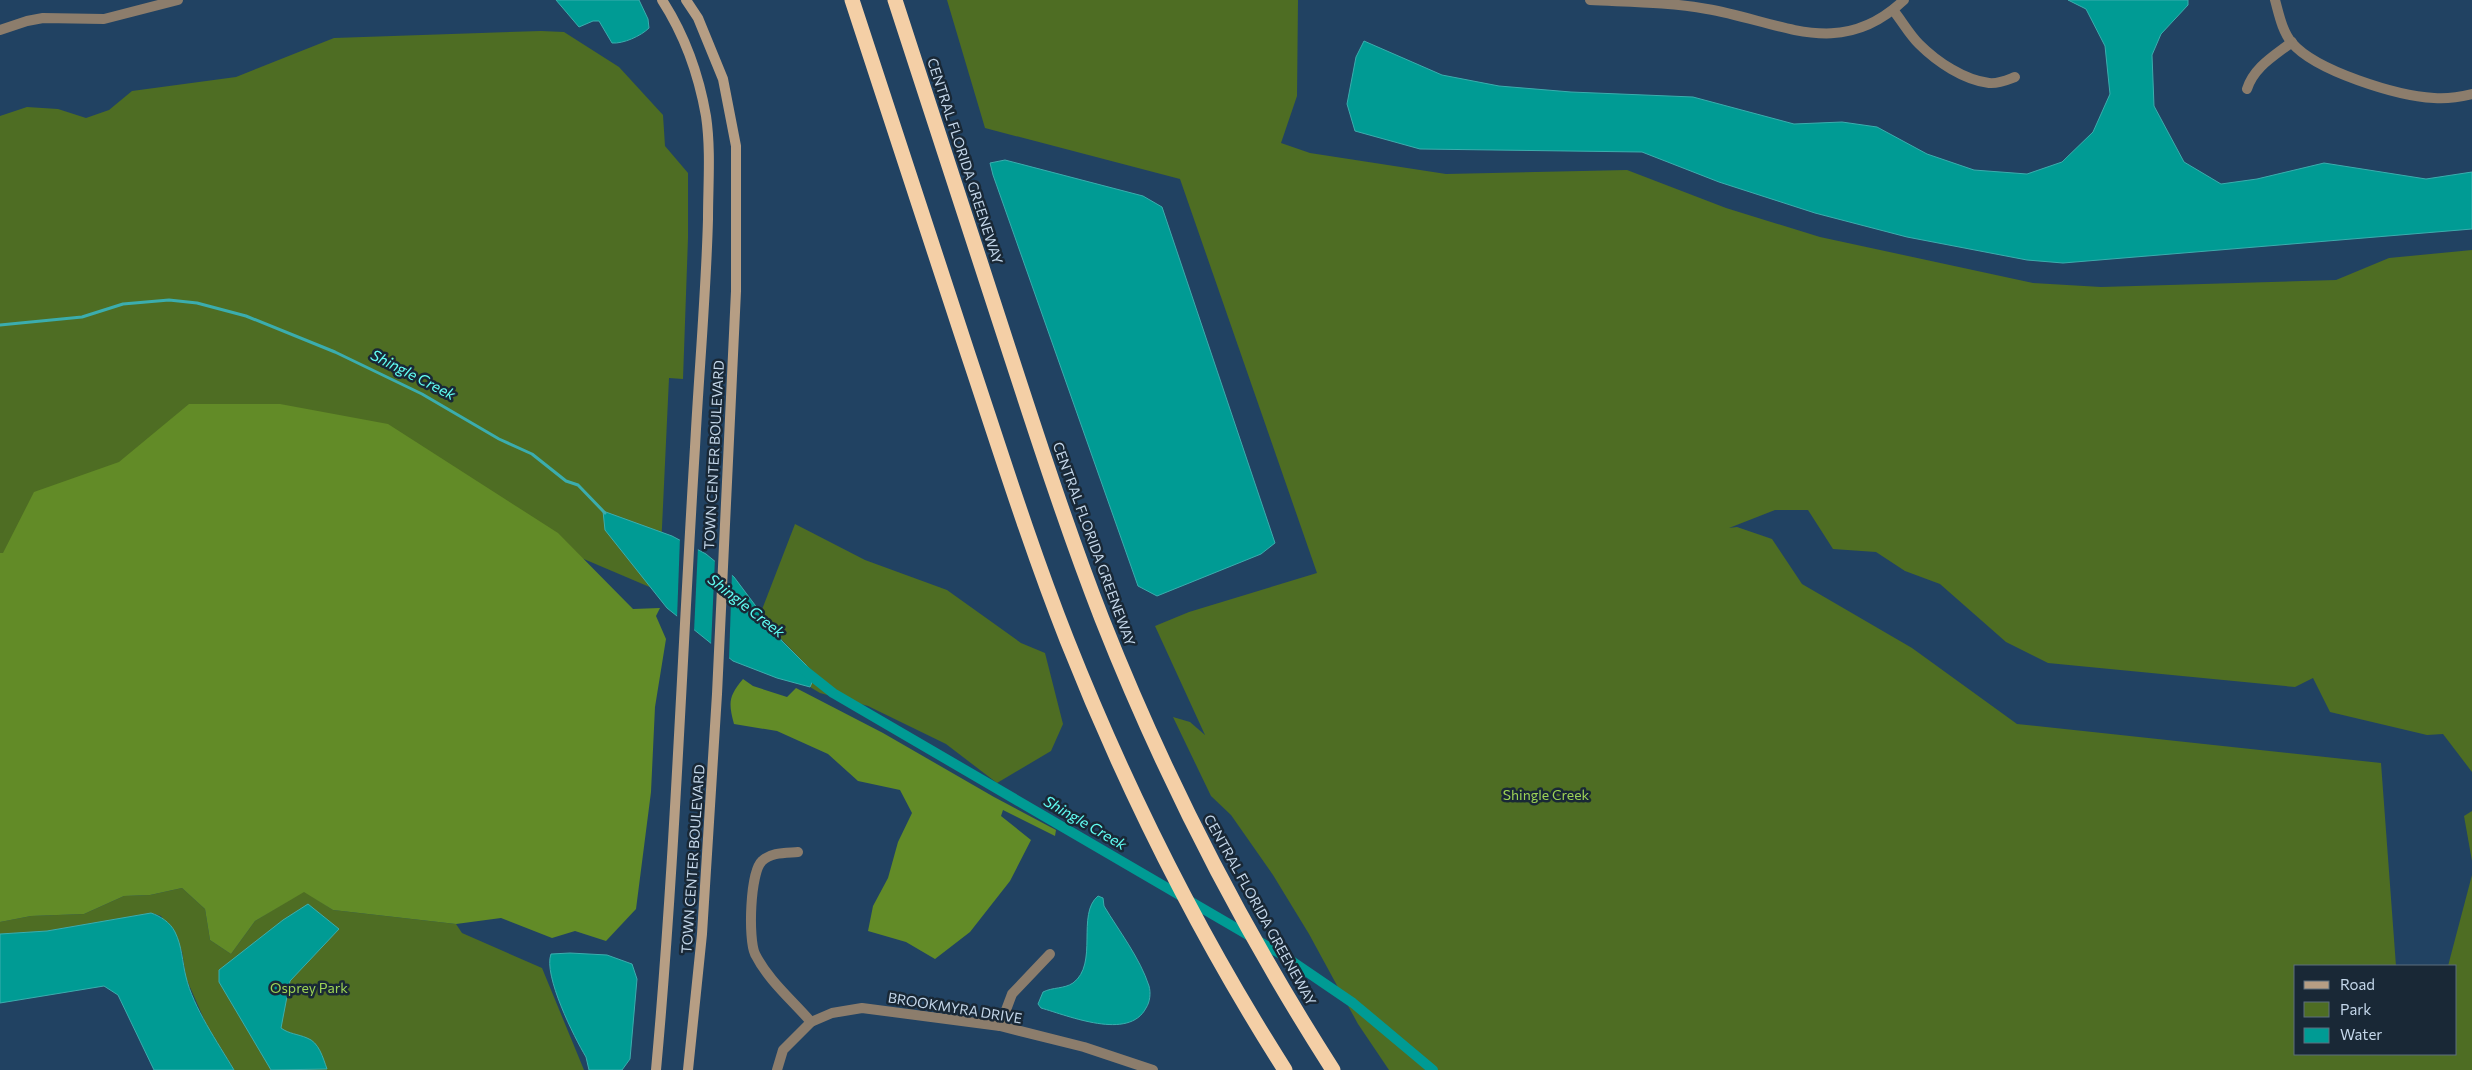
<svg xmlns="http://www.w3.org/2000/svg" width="2472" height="1070" font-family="Commissioner,sans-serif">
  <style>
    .green { fill: #4e6d23 }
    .forest { fill: #628b27 }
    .water { fill: #009b94; stroke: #3badae }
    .pier { fill: #214262 }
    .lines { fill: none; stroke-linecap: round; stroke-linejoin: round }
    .stream { stroke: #3badae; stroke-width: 3 }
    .canal { stroke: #009b94; stroke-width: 10 }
    .street { stroke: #8c7d6c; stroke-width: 10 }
    .secondary { stroke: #b69e84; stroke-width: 10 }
    .highway { stroke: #f4cfa6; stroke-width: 15 }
    .labels { text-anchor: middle; stroke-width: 5; stroke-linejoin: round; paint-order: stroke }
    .street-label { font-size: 14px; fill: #c4d7ea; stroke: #192836 }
    .park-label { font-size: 14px; fill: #9dd356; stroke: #192836 }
    .water-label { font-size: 15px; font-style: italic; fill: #61fef4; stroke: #192836 }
  </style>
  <rect width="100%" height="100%" fill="#214262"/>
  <g class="green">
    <path d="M947,0H1298L1297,96L1281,143L1310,153L1446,174L1627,170L1726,208L1820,237L2033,283L2101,287L2336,280L2389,258L2472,250V772L2443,734L2427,735L2330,712L2313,678L2295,687L2048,663L2006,642L1940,584L1905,571L1876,552L1833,549L1808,510H1775L1729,528L1737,527L1772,539L1802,584L1912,648L2017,724L2381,763L2396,966H2296V1054H2456V966H2448L2472,875V1070H1389L1358,1024L1309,934L1273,875L1231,815L1211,796L1173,717L1190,722L1205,735L1155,626L1189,612L1317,573L1180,179L985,128Z"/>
    <path d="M541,31L564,32L619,67L663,115L665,146L688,173V238L683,379L669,378L659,591L236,411L0,555V116L27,107L58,109L86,118L109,110L132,91L236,77L334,38Z"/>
    <path d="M795,524L865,560L947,590L1021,643L1045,653L1063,724L1051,751L997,783L946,744L868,706L820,693L810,687L814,678L812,671L782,640L761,612Z"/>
    <path d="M2472,811V861L2464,816Z"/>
    <path d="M182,888L205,909L210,940L231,954L255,921L304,891L333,910L456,924L462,933L542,968L584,1070H234L207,1026L186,978L182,951L161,916L151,913L47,931L0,934V922L31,916L84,914L124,896L150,895Z"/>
  </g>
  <g class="forest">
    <path d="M189,404H280L388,424L558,533L633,609L660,608L656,616L666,639L655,707L651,792L636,909L606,941L575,931L552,938L501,918L456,924L333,910L304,892L255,921L231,954L210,940L205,909L182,888L150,895L124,896L84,914L31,916L0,922V553H3L34,492L119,462Z"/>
    <path d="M743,679L753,686L787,697L796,688L883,733L994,797L1056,830L1055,836L1003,810L1001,816L1031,840L1010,881L970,932L935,959L906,942L868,931L873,906L888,878L898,842L912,813L900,790L858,781L828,754L777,731L734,724C728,702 729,696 743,679Z"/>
  </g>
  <g class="water">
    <path d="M556,0H639L648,19L649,28C641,36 623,44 612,43L599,21H593L579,27Z"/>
    <path d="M2068,0H2188V5L2161,34L2152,55L2154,106L2184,162L2221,184L2257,179L2324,163L2426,179L2472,172V229L2063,263L2027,260L1907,237L1815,213L1719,182L1642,152L1420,149L1355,131L1347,104L1356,57L1364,41L1442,75L1499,86L1571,92L1693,97L1794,124L1842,122L1877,127L1927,154L1974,170L2027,174L2062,162L2093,132L2110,94L2105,46L2086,9Z"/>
    <path d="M1005,160L1143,196L1162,207L1275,543L1261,554L1157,596L1138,586L993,175L990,163Z"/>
    <path d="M603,511L672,536L706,554L734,577L782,641L812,671L814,678L810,687L777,678L733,661L667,608L605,530Z"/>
    <path d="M1098,896L1103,898L1104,906C1119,931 1140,958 1149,986C1151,993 1150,1002 1146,1008C1129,1041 1069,1016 1041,1008L1038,1004L1043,992C1053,987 1064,989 1073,983C1099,964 1076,914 1098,896Z"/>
    <path d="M308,904L339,929L290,981L281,1028C289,1034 298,1034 307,1038C319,1042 323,1058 327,1069L271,1070L219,982V970L283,920Z"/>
    <path d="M151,913C160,916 170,922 175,932C182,946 182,961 186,977C193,1007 218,1043 234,1070H154L118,995L104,986L0,1003V934L47,931Z"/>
    <path d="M570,953L607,955L632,964L637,979L630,1059L622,1070H589L586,1057C574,1037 543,975 551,954Z"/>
  </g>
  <g class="pier">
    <path d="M680,537L698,547L694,632L677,619Z"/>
    <path d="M715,558L732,572L729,660L711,646Z"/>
  </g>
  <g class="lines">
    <path class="stream" d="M0,325L82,317L123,304L169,300L197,303L246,316L335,352L422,394L499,439L532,454L566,481L578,485L605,513"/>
    <path class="canal" d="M804,670L833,693L1284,956L1353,1003L1433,1070"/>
    <g class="street">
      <path d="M1590,0C1629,2 1669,2 1707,9C1780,21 1839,62 1904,0"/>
      <path d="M2275,0C2279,14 2282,31 2292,43C2316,71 2397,96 2434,98C2446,99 2460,97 2472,94"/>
      <path d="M1893,10C1902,21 1909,34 1919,44C1937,62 1964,80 1989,83C1999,84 2007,80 2015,77"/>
      <path d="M0,30L27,21L43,18L104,19L178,0"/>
      <path d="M2247,89C2254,67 2274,56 2292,42"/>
      <path d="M798,852C786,853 771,852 762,861C750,872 748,939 755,954C768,980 792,1000 811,1022"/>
      <path d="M1000,1026L1012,994L1050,954"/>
      <path d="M777,1070L783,1050L811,1022L832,1013L862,1008L1000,1026L1084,1047L1153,1070"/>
    </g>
    <g class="secondary">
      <path d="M686,0L698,18L723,79L736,146V291L717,694L702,934L688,1070"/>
      <path d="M656,1070C675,863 682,655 695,447C699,371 706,295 708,219C708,185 711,150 706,116C699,76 684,34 662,0"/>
    </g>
    <g class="highway">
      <path d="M852,0C891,118 930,236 968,354C1000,450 1030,546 1067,640C1126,789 1199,935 1285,1070"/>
      <path d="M895,0C932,115 970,229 1007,344C1037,436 1067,529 1102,619C1164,776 1242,928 1333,1070"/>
    </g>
  </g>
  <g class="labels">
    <g class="street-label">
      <text transform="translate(965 161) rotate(72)" y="5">CENTRAL FLORIDA GREENEWAY</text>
      <text transform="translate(714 455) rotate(-87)" y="5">TOWN CENTER BOULEVARD</text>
      <text transform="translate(1094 544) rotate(70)" y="5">CENTRAL FLORIDA GREENEWAY</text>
      <text transform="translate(693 859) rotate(-86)" y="5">TOWN CENTER BOULEVARD</text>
      <text transform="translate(1260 910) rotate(61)" y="5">CENTRAL FLORIDA GREENEWAY</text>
      <text transform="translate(955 1008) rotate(9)" y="5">BROOKMYRA DRIVE</text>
    </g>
    <g class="park-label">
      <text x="1546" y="800">Shingle Creek</text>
      <text x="309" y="993">Osprey Park</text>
    </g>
    <g class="water-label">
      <text transform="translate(413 375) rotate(27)" y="5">Shingle Creek</text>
      <text transform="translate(746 606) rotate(38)" y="5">Shingle Creek</text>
      <text transform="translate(1085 823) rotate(30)" y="5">Shingle Creek</text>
    </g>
  </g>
  <rect x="2294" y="965" width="162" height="90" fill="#192836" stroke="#5d6e7e"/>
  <rect x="2304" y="981" width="25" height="8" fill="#b69e84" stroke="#5d6e7e"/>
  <text x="2340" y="990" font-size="15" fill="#c4d7ea">Road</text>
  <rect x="2304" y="1002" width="25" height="15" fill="#4e6d23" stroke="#5d6e7e"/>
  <text x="2340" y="1015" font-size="15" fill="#c4d7ea">Park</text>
  <rect x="2304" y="1028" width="25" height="15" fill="#009b94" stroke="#5d6e7e"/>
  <text x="2340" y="1040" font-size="15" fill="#c4d7ea">Water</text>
</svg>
